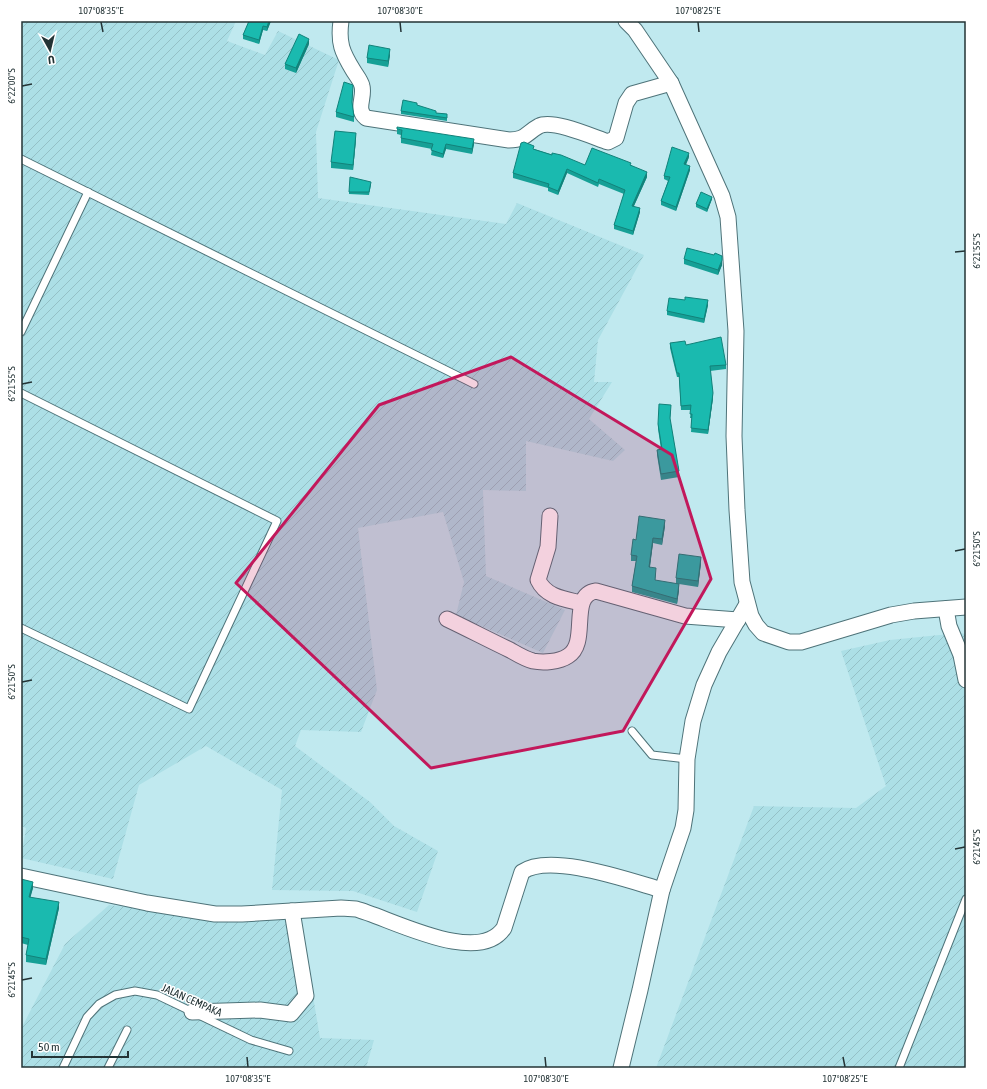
<svg xmlns="http://www.w3.org/2000/svg" width="987" height="1089" font-family="'Asap Condensed',sans-serif">
  <style>
    .industrial { fill: url(#industrial-furrows) }
    .lines { fill: none; stroke-linecap: round; stroke-linejoin: round }
    .service-casing { stroke: #4e7379; stroke-width: 9 }
    .minor-casing { stroke: #4e7379; stroke-width: 17 }
    .service { stroke: #fff; stroke-width: 7 }
    .minor { stroke: #fff; stroke-width: 15 }
    .wall { fill: #16a096 }
    .shaded-wall { fill: #12827a }
    .building { fill: #1abaaf; stroke: #12827a }
    .marked { fill: #c2185b; fill-opacity: 0.2; stroke: #c2185b; stroke-width: 3; stroke-linejoin: round }
    .ticks { fill: none; stroke: #233335; stroke-width: 1.5 }
    .labels { text-anchor: middle; stroke-width: 3; stroke-linejoin: round; paint-order: stroke }
    .street-label { font-size: 11px; fill: #233335; stroke: #fff }
    .neatline { fill: none; stroke: #233335; stroke-width: 1.5 }
    .ticks-label { font-size: 10px; text-anchor: middle; fill: #233335 }
  </style>
  <defs>
    <pattern id="industrial-furrows" width="10" height="10" patternUnits="userSpaceOnUse"><rect width="10" height="10" fill="#acdfe6"/><path d="M-1 1l2-2M0 10L10 0M9 11l2-2" fill="none" stroke="#94c0c6"/></pattern>
  </defs>
  <rect width="100%" height="100%" fill="#c0e9ef"/>
  <g class="industrial">
    <path d="M21,21H236L227,41L265,55L278,31L339,60L316,132L318,198L506,224L517,203L644,255L598,340L594,382H612L589,419L625,450L613,461L526,441V491L483,490L486,576L565,610L543,653L456,615L464,582L443,512L358,528L377,690L361,732L301,730L295,746L370,802L394,826L438,851L417,912L353,891L272,890L282,790L206,746L139,785L113,879L21,858L26,828L21,826Z"/>
    <path d="M959,633L966,634V1068H656L754,806L856,808L886,786L841,651L890,640Z"/>
    <path d="M109,905L223,918L299,912L320,1038L374,1040L366,1068H21V1029L65,944Z"/>
  </g>
  <g class="lines">
    <g class="service-casing">
      <g id="service">
        <path d="M21,159L474,384"/>
        <path d="M21,332L88,192"/>
        <path d="M21,393L277,521L189,709L21,628"/>
        <path d="M632,731L652,755L687,759"/>
        <path d="M63,1068L87,1017L99,1004L115,995L135,991L157,995L251,1040L289,1051"/>
        <path d="M108,1068L127,1030"/>
        <path d="M899,1068L966,899"/>
      </g>
    </g>
    <g class="minor-casing">
      <g id="minor">
        <path d="M341,21C338,43 342,52 353,70C356,75 361,81 362,86C365,98 355,109 366,118L509,140C526,140 526,133 539,126C553,119 593,137 608,142L616,138L626,103L632,94L671,83"/>
        <path d="M626,21L635,30L671,83L722,196L728,217L736,331L734,436L737,510L742,582L751,616L756,625L763,633L789,642H801L891,615L914,611L966,607"/>
        <path d="M550,516L548,547L538,580C546,597 564,599 581,603"/>
        <path d="M946,609L949,626L961,655L966,680"/>
        <path d="M447,619C468,629 489,640 510,650C517,654 525,659 533,661C543,663 559,662 568,656C590,643 568,595 596,591L685,616L738,620"/>
        <path d="M21,876L147,903L215,914H242L341,908L356,909C390,918 478,967 504,928L522,872C550,852 630,881 662,890"/>
        <path d="M192,1012L260,1010L291,1014L306,996L292,911"/>
        <path d="M621,1068L640,990L662,890L683,828L686,810L687,759L693,721L704,685L719,652L747,604"/>
      </g>
    </g>
    <use href="#service" class="service"/>
    <use href="#minor" class="minor"/>
  </g>
  <g class="wall">
    <path d="M249,21H271L267,31L263,30L259,44L243,39V35Z"/>
    <path d="M309,44L296,73L285,69V64Z"/>
    <path d="M390,55L388,67L367,63V58Z"/>
    <path d="M353,90L352,103L354,117V122L336,117V112Z"/>
    <path d="M417,105L436,113L447,114V121L401,114V111Z"/>
    <path d="M397,129L474,144L472,154L446,149L443,158L431,155L432,149L401,143V135L397,134Z"/>
    <path d="M356,139L353,170L331,168V162Z"/>
    <path d="M534,149L585,165H631L647,177L634,206L640,212L633,235L614,229V225L624,194L599,184L598,187L567,173L558,195L548,191V188L513,178V173Z"/>
    <path d="M689,157L686,165L690,170L676,211L661,205V201L668,181L664,179V176Z"/>
    <path d="M371,185L369,195L349,194V192Z"/>
    <path d="M712,199L707,212L696,207V204Z"/>
    <path d="M684,259L722,265L718,275L684,264Z"/>
    <path d="M708,305L704,323L667,315V311Z"/>
    <path d="M670,343L686,345L726,365V369L710,371L713,398L708,434L691,432L692,418H690L691,410H681L679,377H677L670,348Z"/>
    <path d="M671,410L670,420L679,471V477L661,480L657,455V450L661,449L658,429V424Z"/>
    <path d="M665,526L662,545L653,543L650,567L656,574L655,581L676,584V578L701,563L698,587L679,584V590L677,604L632,592V586L636,561H631V555Z"/>
    <path d="M21,879L33,888L30,897L59,908L46,965L26,962V955L28,945L21,943Z"/>
  </g>
  <g class="shaded-wall">
    <path d="M269,21H271L267,31V27Z"/>
    <path d="M263,26V30L259,44V40Z"/>
    <path d="M309,39V44L296,73V68Z"/>
    <path d="M390,49V55L388,67V61Z"/>
    <path d="M356,133V139L353,170V165Z"/>
    <path d="M474,139V144L472,154V149Z"/>
    <path d="M446,144V149L443,158V154Z"/>
    <path d="M689,153V157L684,168V164Z"/>
    <path d="M690,166V170L676,211V207Z"/>
    <path d="M567,169V173L558,195V191Z"/>
    <path d="M647,172V177L632,210V206Z"/>
    <path d="M712,197V199L707,212V209Z"/>
    <path d="M640,208V212L633,235V231Z"/>
    <path d="M722,260V265L718,275V270Z"/>
    <path d="M708,300V305L704,323V319Z"/>
    <path d="M713,393V398L708,434V430Z"/>
    <path d="M665,520V526L662,545V539Z"/>
    <path d="M653,538V543L649,573V567Z"/>
    <path d="M701,557V563L698,587V581Z"/>
    <path d="M679,584V590L677,604V599Z"/>
    <path d="M33,882V888L29,903V897Z"/>
    <path d="M59,902V908L46,965V959Z"/>
  </g>
  <g class="building">
    <path d="M249,21H269L267,27L263,26L259,40L243,35Z"/>
    <path d="M299,34L309,39L296,68L285,64Z"/>
    <path d="M369,45L390,49L388,61L367,58Z"/>
    <path d="M344,82L353,85L352,102L354,117L336,112Z"/>
    <path d="M403,100L417,103V105L436,111V113L447,114V118L401,111Z"/>
    <path d="M397,127L474,139L472,149L446,144L443,154L431,150L433,144L401,138L402,130L397,129Z"/>
    <path d="M335,131L356,133L353,165L331,162Z"/>
    <path d="M524,142L534,146L533,149L552,155V153L561,155L585,165L592,148L631,163L630,165L647,172L632,206L640,208L633,231L614,225L625,190L599,179L598,183L567,169L558,191L548,187L549,184L513,173L521,143Z"/>
    <path d="M672,147L689,153L684,164L690,166L676,207L661,201L670,177L664,176Z"/>
    <path d="M350,177L371,182L369,192H349Z"/>
    <path d="M701,192L712,197L707,209L696,204Z"/>
    <path d="M687,248L714,255L715,253L722,256V260L718,270L684,259Z"/>
    <path d="M685,297L708,300L704,319L667,311L669,298L685,300Z"/>
    <path d="M721,337L726,365L710,366L713,393L708,430L691,428L692,414H690L691,405L681,406L679,373H677L670,343L685,341L686,345Z"/>
    <path d="M659,404L671,405L670,418L679,471L661,474L657,450L662,449L658,424Z"/>
    <path d="M639,516L665,520L662,539L653,538L649,567L656,568L655,580L679,584L677,599L632,586L637,556L631,555L633,539L636,540Z"/>
    <path d="M679,554L701,557L698,581L676,578Z"/>
    <path d="M21,879L33,882L29,897L59,902L46,959L26,955L29,939L21,937Z"/>
  </g>
  <path class="marked" d="M511,357L672,455L711,579L623,731L431,768L236,583L379,405Z"/>
  <path class="ticks" d="M101,22L103,32M400,22L401,32M698,22L699,32M22,86L32,84M955,252L965,251M22,384L32,382M955,551L965,549M22,682L32,680M955,849L965,847M22,980L32,978M247,1057L248,1067M545,1057L546,1067M843,1057L845,1067"/>
  <g class="labels">
    <g class="street-label">
      <text transform="translate(192 1000) rotate(24)" y="4">JALAN CEMPAKA</text>
    </g>
  </g>
  <rect width="987" height="1089" fill="none" stroke="#ffffff" stroke-width="44"/>
  <g transform="translate(50 50) rotate(172)" stroke="#ffffff" stroke-width="3" paint-order="stroke">
  <path d="M0-3L7 15L0 10L-7 15Z" fill="#233335"/>
  <text y="-6" font-size="11" font-weight="bold" text-anchor="middle" fill="#233335">U</text>
  </g>
  <path d="M32 1051v6h96v-6" fill="none" stroke="#233335" stroke-width="2"/>
  <text x="38" y="1051" font-size="12" fill="#233335" stroke="#ffffff" stroke-width="3" paint-order="stroke">50 m</text>
  <rect x="22" y="22" width="943" height="1045" class="neatline"/>
  <g class="ticks-label">
    <text x="101" y="14">107°08'35"E</text>
    <text x="400" y="14">107°08'30"E</text>
    <text x="698" y="14">107°08'25"E</text>
    <text transform="translate(11 86) rotate(-90)" y="4">6°22'00"S</text>
    <text transform="translate(976 251) rotate(-90)" y="4">6°21'55"S</text>
    <text transform="translate(11 384) rotate(-90)" y="4">6°21'55"S</text>
    <text transform="translate(976 549) rotate(-90)" y="4">6°21'50"S</text>
    <text transform="translate(11 682) rotate(-90)" y="4">6°21'50"S</text>
    <text transform="translate(976 847) rotate(-90)" y="4">6°21'45"S</text>
    <text transform="translate(11 980) rotate(-90)" y="4">6°21'45"S</text>
    <text x="248" y="1082">107°08'35"E</text>
    <text x="546" y="1082">107°08'30"E</text>
    <text x="845" y="1082">107°08'25"E</text>
  </g>
</svg>
